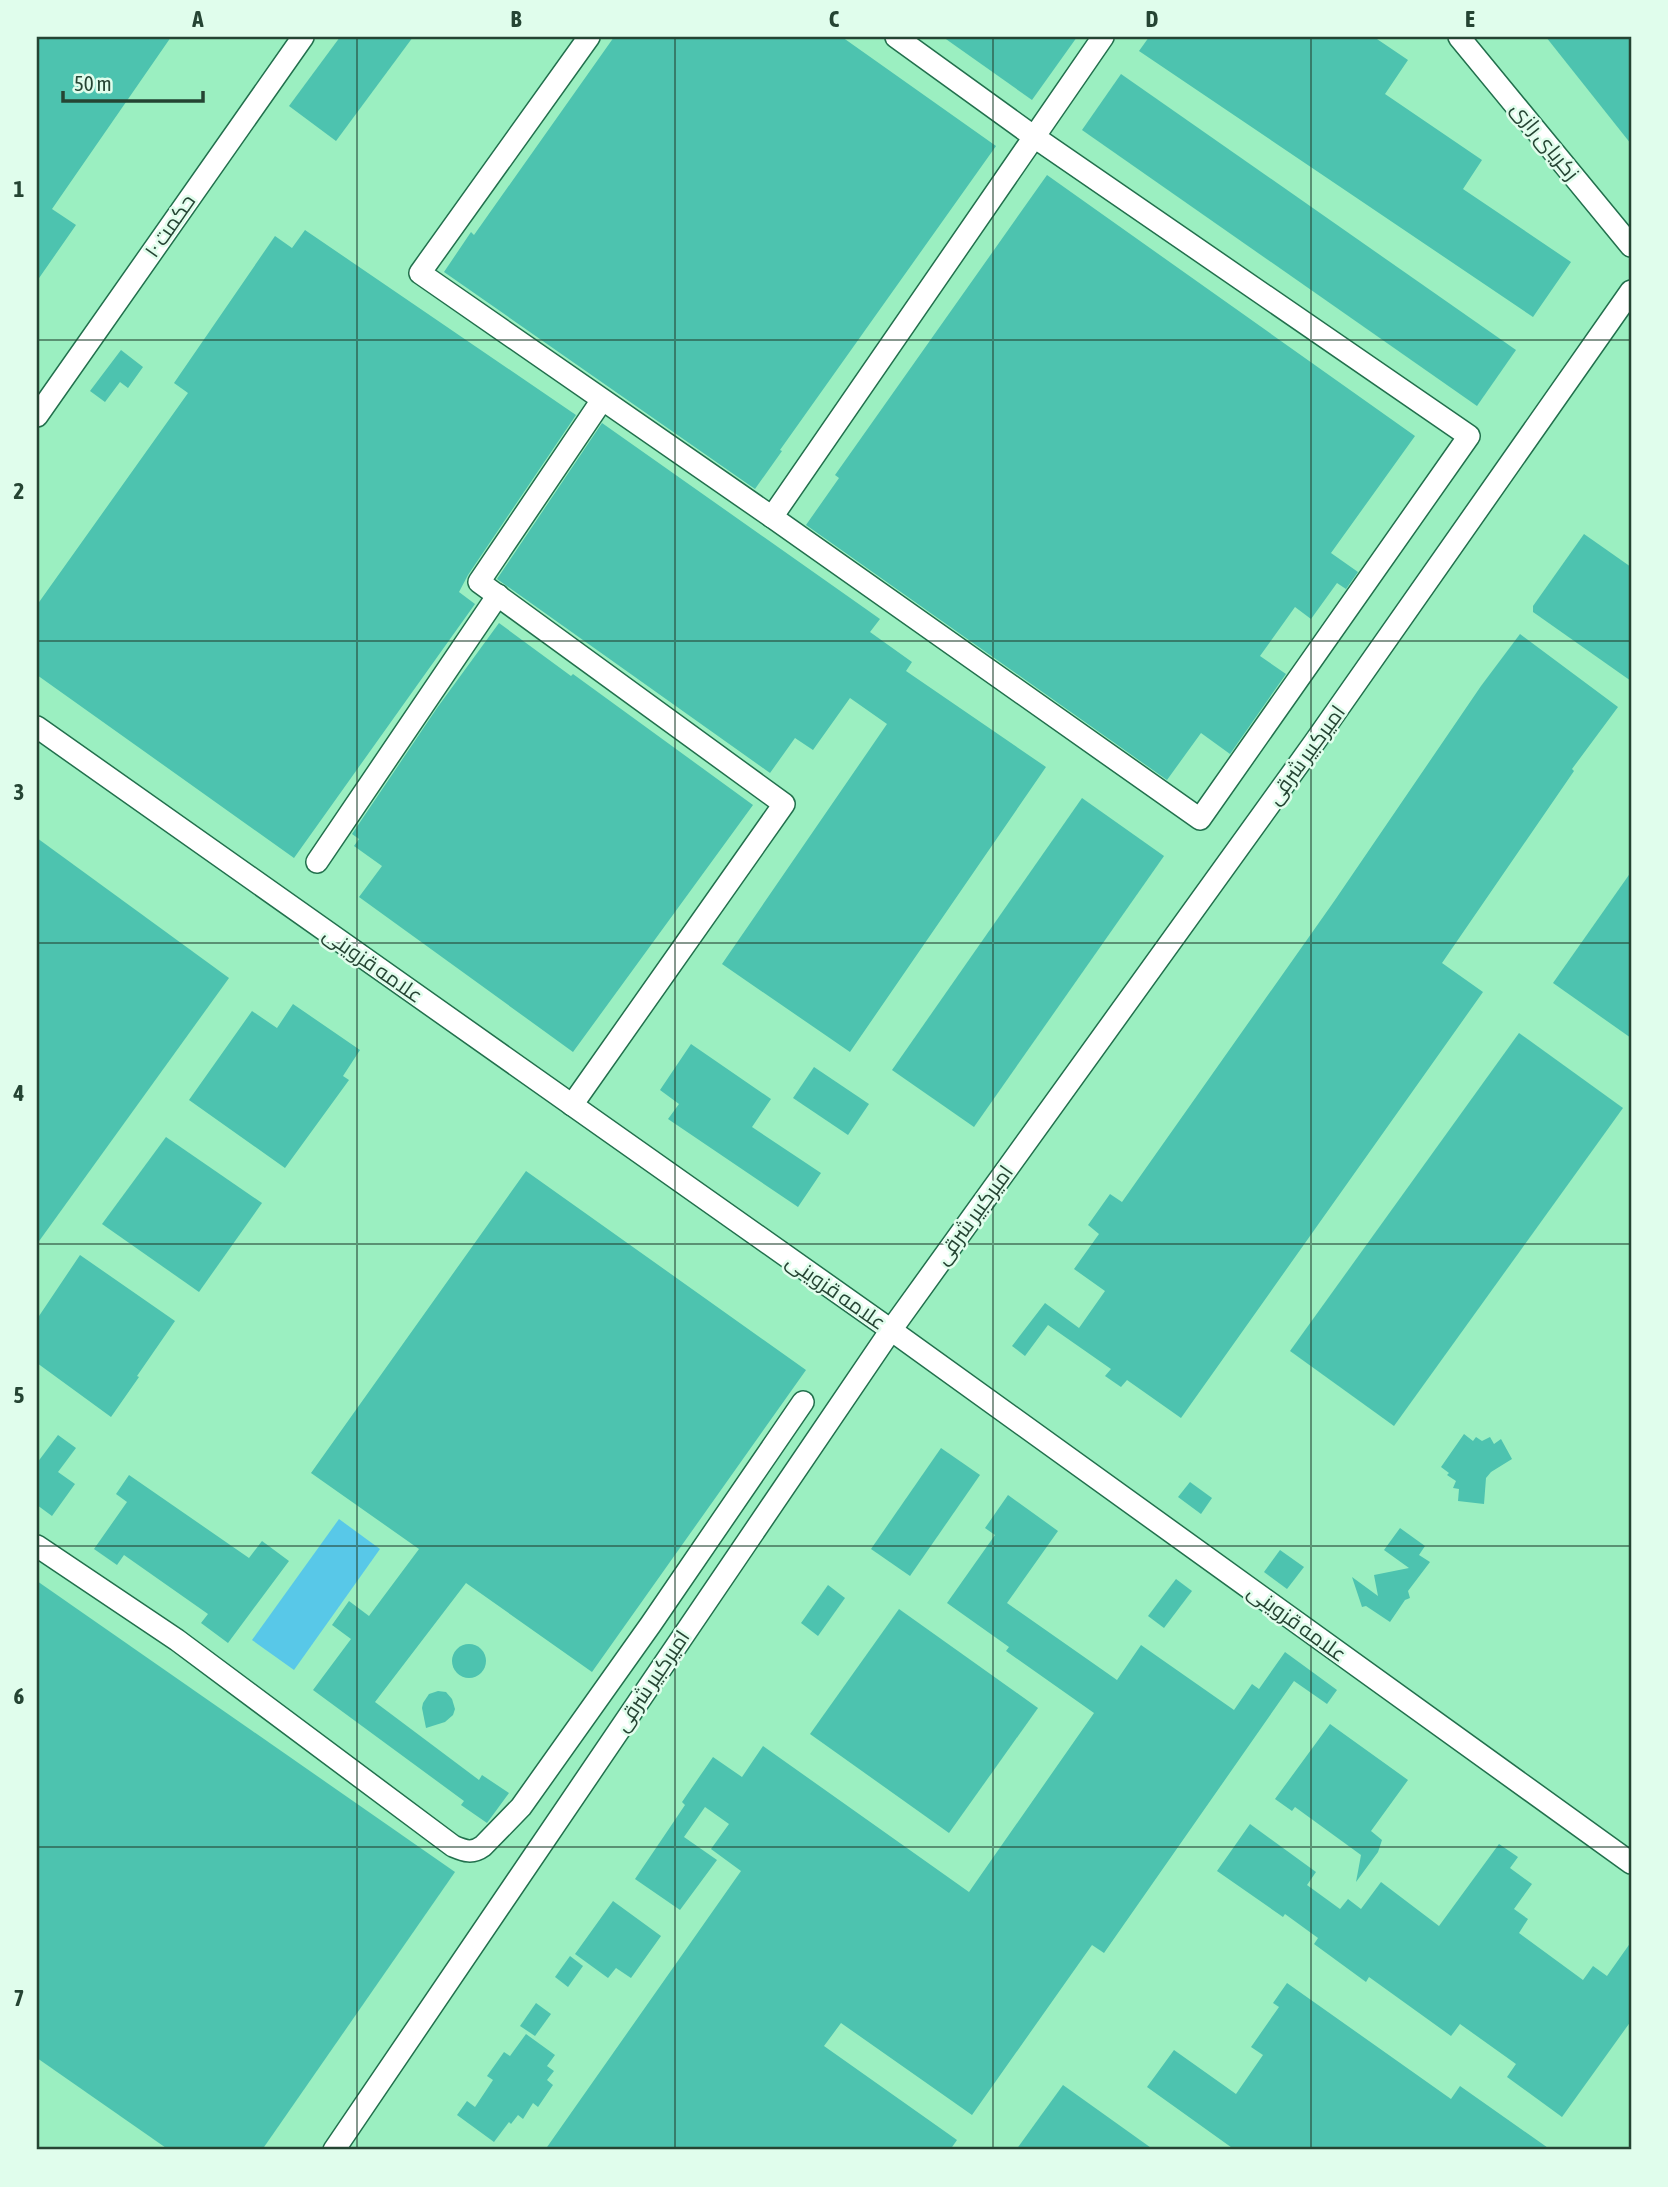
<svg xmlns="http://www.w3.org/2000/svg" width="1668" height="2187" font-family="'Asap Condensed',Cairo,sans-serif">
  <style>
    .built { fill: #9befc1 }
    .water { fill: #58c8e8 }
    .building { fill: #4dc3af }
    .lines { fill: none; stroke-linecap: round; stroke-linejoin: round }
    .minor-casing { stroke: #22704d; stroke-width: 24 }
    .minor { stroke: #fff; stroke-width: 21 }
    .grid { fill: none; stroke: #254433; stroke-width: 2; stroke-opacity: 0.55 }
    .labels { text-anchor: middle; stroke-width: 5; stroke-linejoin: round; paint-order: stroke }
    .street-label { font-size: 21px; fill: #254433; stroke: #e0fdec }
    .neatline { fill: none; stroke: #254433; stroke-width: 2.5 }
    .grid-label { font-size: 23px; text-anchor: middle; font-weight: bold; fill: #254433 }
  </style>
  <rect width="100%" height="100%" fill="#affcd1"/>
  <rect class="built" x="37" y="37" width="1594" height="2113"/>
  <path class="water" d="M339,1519L380,1549L294,1670L252,1640Z"/>
  <g class="building">
    <path d="M37,37H171L52,209L76,225L37,281Z"/>
    <path d="M340,37H413L336,141L289,106Z"/>
    <path d="M614,37H842L996,146L780,450L782,451L755,489L444,272L471,232L474,235Z"/>
    <path d="M943,37H1077L1032,100Z"/>
    <path d="M1149,37H1374L1408,60L1385,94L1482,160L1463,189L1571,262L1533,317L1139,51Z"/>
    <path d="M1546,37H1631V144Z"/>
    <path d="M1121,74L1516,350L1477,406L1082,130Z"/>
    <path d="M1047,175L1415,436L1331,553L1358,572L1346,589L1337,583L1311,619L1295,607L1260,656L1286,674L1230,754L1201,733L1167,780L806,525L839,478L835,475Z"/>
    <path d="M305,230L576,415L468,575L459,592L475,604L294,858L37,675V605L188,393L174,383L275,236L292,248Z"/>
    <path d="M121,350L143,367L128,388L120,382L105,402L90,391Z"/>
    <path d="M602,423L880,619L870,632L912,662L906,671L1046,767L850,1052L722,964L887,724L850,698L813,750L795,738L770,773L497,579Z"/>
    <path d="M1584,534L1631,567V681L1533,612V606Z"/>
    <path d="M499,623L571,676L573,674L753,805L573,1052L359,897L382,866L354,846L359,839L352,834L437,708Z"/>
    <path d="M1520,634L1618,707L1572,769L1574,771L1442,963L1483,992L1181,1418L1127,1380L1121,1387L1105,1376L1111,1369L1048,1325L1025,1356L1012,1346L1045,1303L1079,1328L1105,1291L1074,1269L1099,1234L1088,1225L1110,1194L1122,1202L1335,900L1481,686Z"/>
    <path d="M1082,798L1164,856L974,1127L892,1070Z"/>
    <path d="M37,838L229,978L37,1244Z"/>
    <path d="M1631,872V1038L1553,983Z"/>
    <path d="M293,1004L360,1050L343,1076L349,1080L285,1168L189,1100L252,1011L277,1028Z"/>
    <path d="M1519,1033L1623,1108L1394,1426L1290,1351Z"/>
    <path d="M691,1044L771,1099L752,1127L821,1173L798,1207L668,1119L679,1104L660,1090Z"/>
    <path d="M814,1067L869,1104L848,1135L793,1098Z"/>
    <path d="M166,1137L262,1203L199,1292L102,1224Z"/>
    <path d="M526,1171L806,1370L592,1672L466,1583L375,1702L479,1780L482,1775L509,1793L487,1823L461,1805L464,1801L313,1690L351,1639L332,1625L349,1601L369,1616L419,1549L311,1473Z"/>
    <path d="M80,1255L175,1321L137,1376L139,1377L111,1417L37,1363V1319Z"/>
    <path d="M1464,1434L1473,1441L1476,1437L1482,1441L1490,1437L1494,1444L1501,1439L1512,1459L1491,1472L1486,1478L1484,1504L1458,1501L1459,1489L1453,1488L1456,1481L1447,1475L1449,1473L1441,1467Z"/>
    <path d="M58,1435L76,1448L58,1472L75,1484L52,1516L37,1505V1463Z"/>
    <path d="M941,1448L980,1475L910,1576L871,1549Z"/>
    <path d="M129,1475L249,1558L262,1541L289,1561L228,1643L201,1623L208,1614L124,1555L117,1565L94,1549L127,1502L116,1494Z"/>
    <path d="M1190,1482L1212,1498L1201,1514L1178,1497Z"/>
    <path d="M1008,1495L1058,1531L1007,1603L1117,1680L1141,1645L1234,1710L1252,1684L1259,1689L1285,1652L1337,1690L1327,1704L1294,1681L1104,1953L1092,1945L972,2115L841,2023L824,2046L957,2140L950,2150H545L741,1871L711,1849L729,1824L705,1807L684,1837L717,1860L680,1910L635,1879L685,1805L682,1802L713,1757L742,1777L763,1746L969,1892L1094,1713L1006,1651L1009,1647L947,1603L995,1535L985,1528Z"/>
    <path d="M1400,1528L1425,1546L1419,1555L1430,1562L1408,1591L1410,1598L1405,1600L1390,1622L1366,1606L1362,1607L1352,1577L1378,1596L1374,1575L1409,1568L1384,1550Z"/>
    <path d="M1280,1550L1304,1567L1287,1589L1264,1572Z"/>
    <path d="M1176,1579L1192,1591L1164,1628L1148,1616Z"/>
    <path d="M37,1581L455,1872L262,2150H169L37,2058Z"/>
    <path d="M828,1585L845,1598L818,1636L801,1623Z"/>
    <path d="M899,1609L1038,1708L949,1833L810,1734Z"/>
    <circle cx="469" cy="1661" r="17"/>
    <path d="M438,1691L446,1692L452,1699L455,1709L453,1715L445,1722L426,1728L422,1708L423,1703L429,1694Z"/>
    <path d="M1330,1724L1408,1780L1371,1831L1382,1840L1378,1852L1356,1882L1361,1855L1295,1807L1292,1811L1275,1799Z"/>
    <path d="M1250,1824L1316,1872L1307,1885L1340,1909L1348,1899L1361,1909L1381,1882L1439,1926L1499,1844L1518,1857L1510,1868L1532,1884L1514,1909L1528,1919L1519,1933L1583,1980L1593,1966L1607,1976L1631,1942V2021L1562,2117L1507,2077L1516,2064L1460,2024L1451,2036L1369,1977L1366,1982L1314,1944L1318,1938L1285,1914L1283,1917L1217,1871Z"/>
    <path d="M613,1901L661,1936L631,1978L616,1968L608,1978L575,1954Z"/>
    <path d="M570,1956L583,1966L568,1987L555,1977Z"/>
    <path d="M1287,1983L1451,2099L1460,2086L1551,2150H1235L1147,2087L1174,2050L1236,2094L1263,2055L1251,2047L1279,2007L1273,2003Z"/>
    <path d="M536,2003L551,2014L535,2036L520,2026Z"/>
    <path d="M526,2034L555,2055L547,2066L554,2071L547,2080L553,2085L538,2107L533,2103L523,2119L518,2115L511,2124L509,2122L494,2142L457,2115L467,2101L475,2107L493,2080L487,2076L504,2052L510,2056Z"/>
    <path d="M1063,2085L1154,2150H1016Z"/>
  </g>
  <g class="lines">
    <g class="minor-casing">
      <g id="minor">
        <path d="M589,37L420,273L772,517"/>
        <path d="M896,37L1033,136L1469,436L1200,819L772,517L1103,37"/>
        <path d="M1459,37L1631,246"/>
        <path d="M37,416L303,37"/>
        <path d="M37,727L891,1330L1631,1863"/>
        <path d="M317,862L498,595"/>
        <path d="M572,1105L784,804L479,582L602,400"/>
        <path d="M37,1546L177,1640L453,1846C465,1851 472,1854 483,1846L521,1807L651,1624L803,1402"/>
        <path d="M334,2150L891,1330L1314,743L1631,291"/>
      </g>
    </g>
    <use href="#minor" class="minor"/>
  </g>
  <path class="grid" d="M357,37V2150M675,37V2150M993,37V2150M1311,37V2150M37,340H1631M37,641H1631M37,943H1631M37,1244H1631M37,1546H1631M37,1847H1631"/>
  <g class="labels">
    <g class="street-label">
      <text transform="translate(1545 141) rotate(51)" y="7">زکریای رازی</text>
      <text transform="translate(170 226) rotate(-55)" y="7">حکمت ۱۰</text>
      <text transform="translate(1306 755) rotate(-54)" y="7">امیرکبیر شرقی</text>
      <text transform="translate(373 965) rotate(35)" y="7">علامه قزوینی</text>
      <text transform="translate(974 1215) rotate(-54)" y="7">امیرکبیر شرقی</text>
      <text transform="translate(836 1292) rotate(35)" y="7">علامه قزوینی</text>
      <text transform="translate(1297 1623) rotate(36)" y="7">علامه قزوینی</text>
      <text transform="translate(652 1681) rotate(-56)" y="7">امیرکبیر شرقی</text>
    </g>
  </g>
  <rect width="1668" height="2187" fill="none" stroke="#e0fdec" stroke-width="77"/>
  <path d="M63 91v10h140v-10" fill="none" stroke="#254433" stroke-width="3.5"/>
  <text x="74" y="91" font-size="21" fill="#254433" stroke="#e0fdec" stroke-width="5" paint-order="stroke">50 m</text>
  <rect x="38" y="38" width="1592" height="2110" class="neatline"/>
  <g class="grid-label">
    <text x="198" y="27">A</text>
    <text x="516" y="27">B</text>
    <text x="834" y="27">C</text>
    <text x="1152" y="27">D</text>
    <text x="1470" y="27">E</text>
    <text x="19" y="197">1</text>
    <text x="19" y="499">2</text>
    <text x="19" y="800">3</text>
    <text x="19" y="1101">4</text>
    <text x="19" y="1403">5</text>
    <text x="19" y="1704">6</text>
    <text x="19" y="2006">7</text>
  </g>
</svg>
